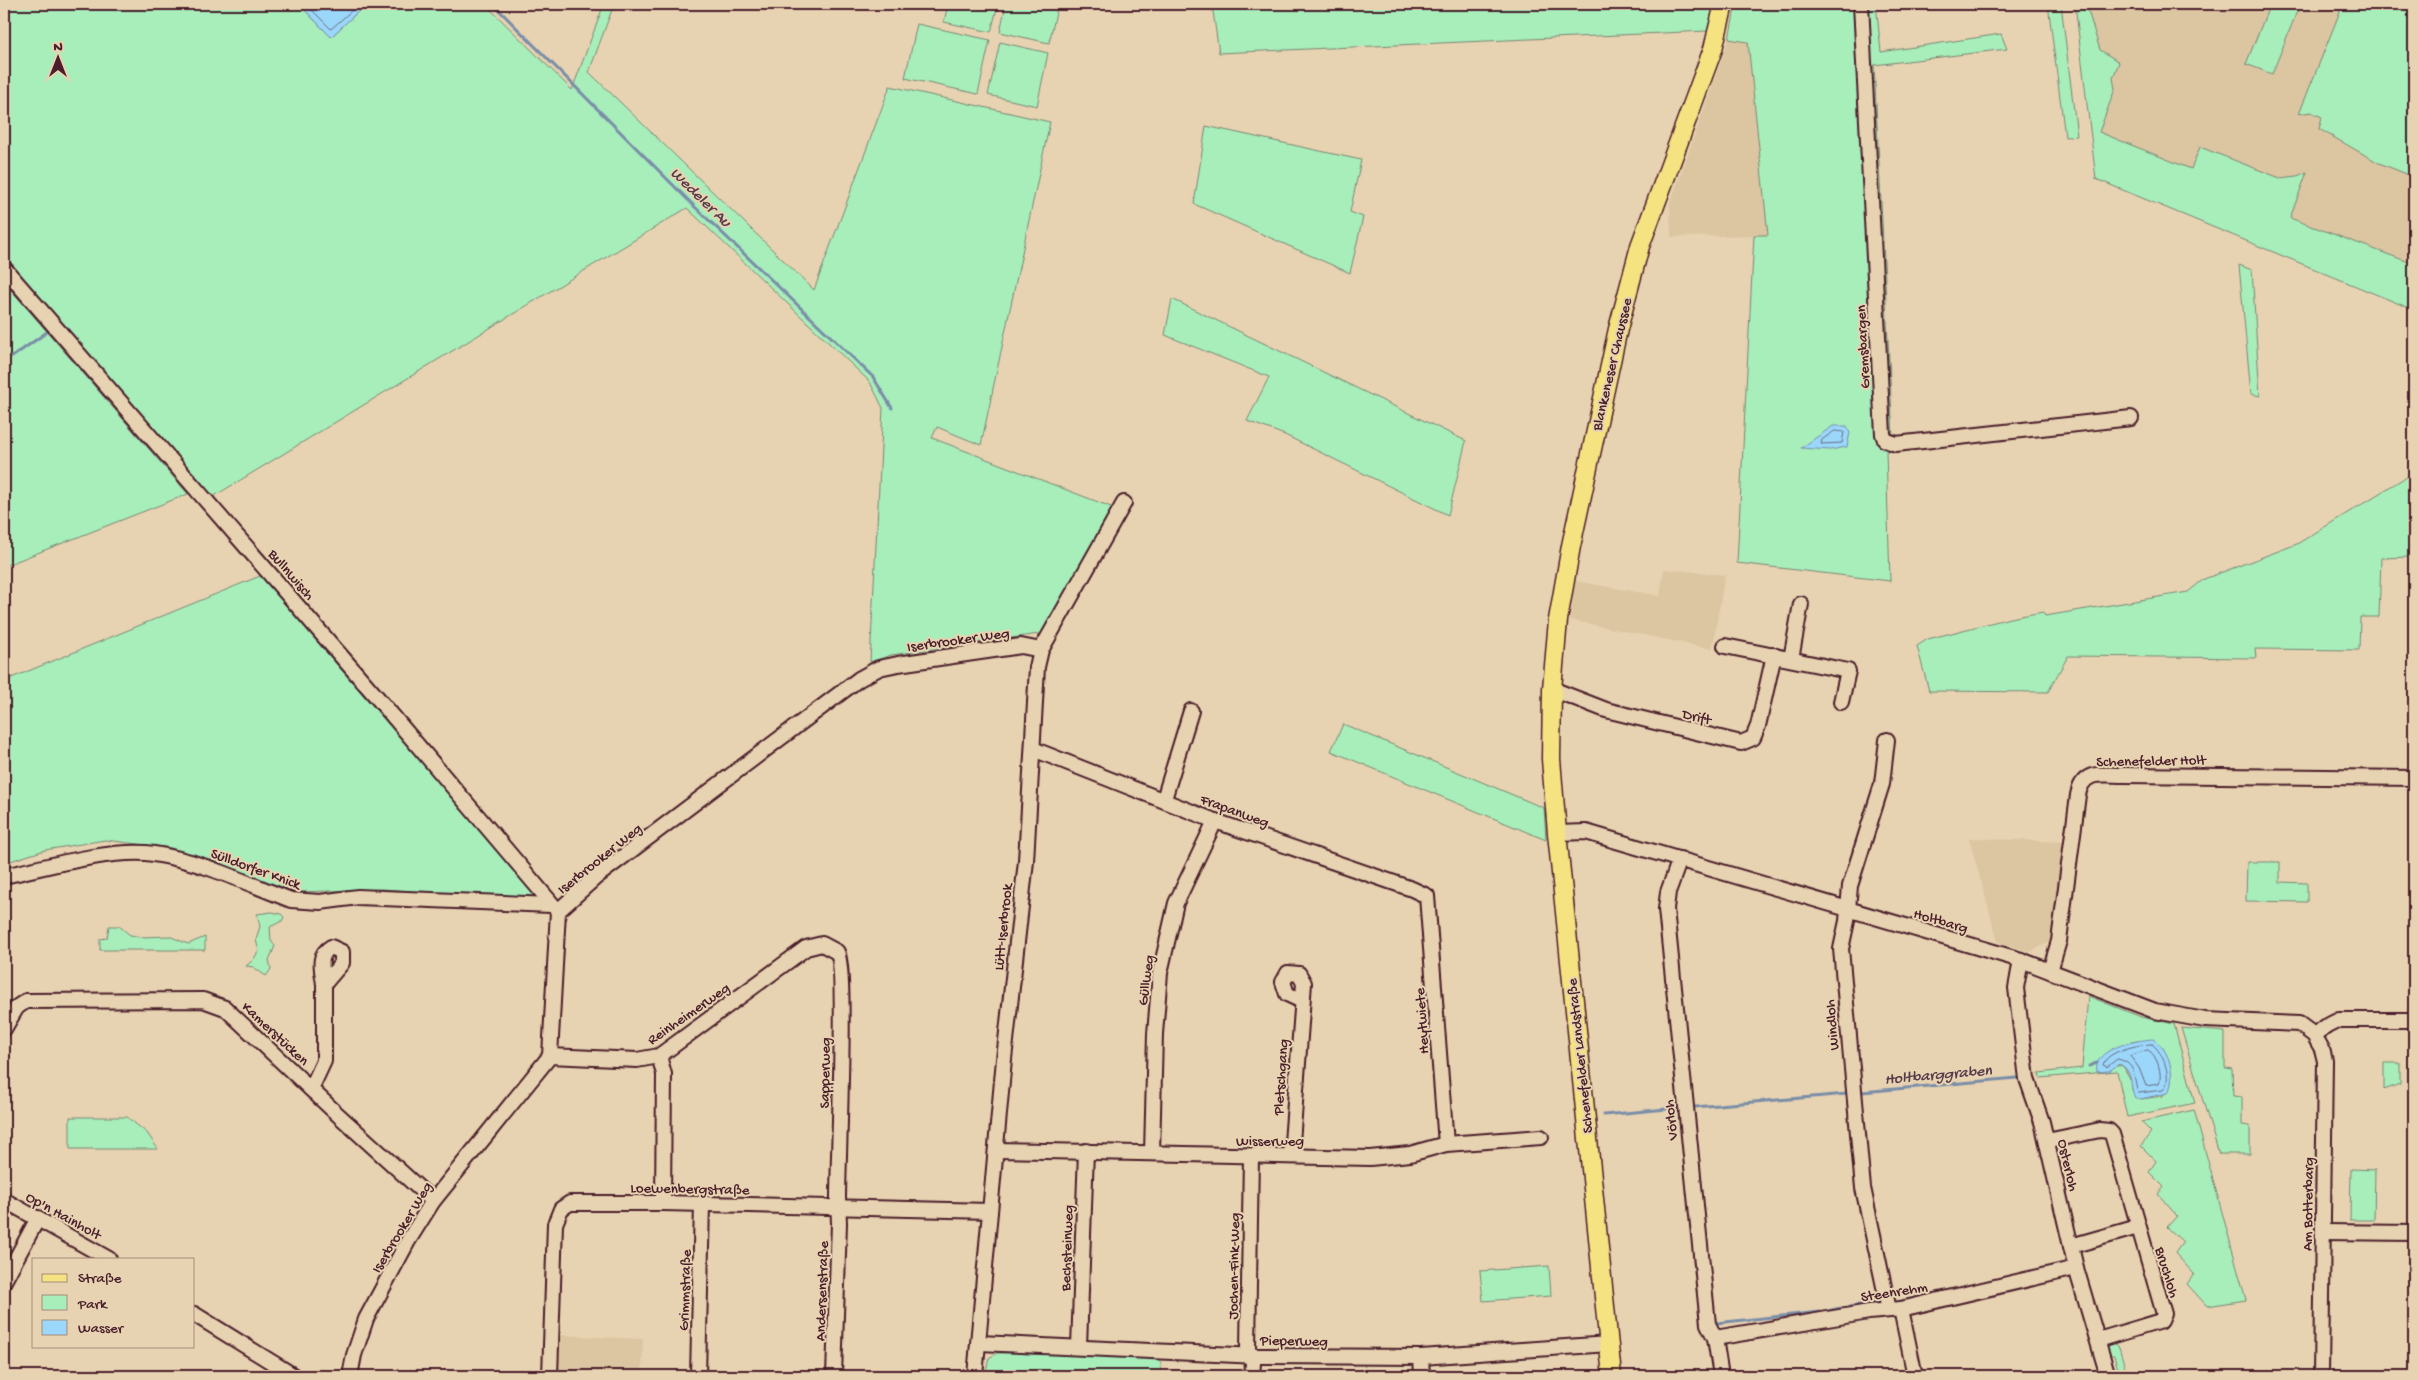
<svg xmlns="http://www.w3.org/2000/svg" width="2418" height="1380" font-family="'Gochi Hand',sans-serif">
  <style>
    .built { fill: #dcc5a1 }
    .green { fill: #a7eebb; stroke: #788673; fill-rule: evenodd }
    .water { fill: #9ad7fb; stroke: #7a8da8 }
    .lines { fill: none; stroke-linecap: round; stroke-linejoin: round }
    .shore { stroke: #6a697e; stroke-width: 1 }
    .stream { stroke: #7a8da8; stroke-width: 3 }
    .minor-casing { stroke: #4a1f2b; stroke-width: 18 }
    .major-casing { stroke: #4a1f2b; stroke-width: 21 }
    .minor { stroke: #e7d3b1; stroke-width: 14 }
    .major { stroke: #f5e382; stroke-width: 18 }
    .labels { text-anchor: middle; stroke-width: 4; stroke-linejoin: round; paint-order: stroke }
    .street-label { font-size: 15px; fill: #4a1f2b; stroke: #e7d3b1 }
    .water-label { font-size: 16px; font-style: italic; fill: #563b4a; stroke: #e7d3b1 }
  </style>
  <rect width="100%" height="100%" fill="#e7d3b1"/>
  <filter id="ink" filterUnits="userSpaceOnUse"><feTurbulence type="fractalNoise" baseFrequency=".02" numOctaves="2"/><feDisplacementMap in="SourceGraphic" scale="10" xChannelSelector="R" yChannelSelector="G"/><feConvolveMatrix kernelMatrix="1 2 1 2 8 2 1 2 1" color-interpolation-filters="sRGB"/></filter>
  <g filter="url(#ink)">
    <g class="built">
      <path d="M2075,4H2414V310L2096,179Z"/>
      <path d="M1729,39L1748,42L1768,235L1671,237L1670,204Z"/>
      <path d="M1664,569L1725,575L1712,649L1570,620L1575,581L1660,596Z"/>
      <path d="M1969,838L2064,842L2051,941L2030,952L1998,942Z"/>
      <path d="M560,1335L643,1339L642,1376H558Z"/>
    </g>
    <g class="green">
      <path d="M4,4H299L331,37L366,4H485L572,90L604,4H614L589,72L814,290L890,86L1050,122L981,445L937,427L932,438L1111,507L1115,515L1046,633L891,655L870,662L883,408L870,382L687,208L211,498L4,260Z"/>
      <path d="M948,4H998L991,32L944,22Z"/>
      <path d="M1006,4H1058L1049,43L1000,32Z"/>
      <path d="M1212,4H1714L1707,31L1219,53Z"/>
      <path d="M1736,4H1876L1881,52L2001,34L2007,49L1874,65L1893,437V451H1886L1890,581L1737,563L1754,235H1768L1748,42L1729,39Z"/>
      <path d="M2048,4H2061L2077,136L2065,137Z"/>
      <path d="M2075,4H2086L2100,50L2119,62L2113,78L2115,89L2099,132L2191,169L2200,147L2280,178L2297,176L2307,172L2290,218L2414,264V310L2096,179Z"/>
      <path d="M2270,4H2300L2272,74L2246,64Z"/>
      <path d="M2343,4H2414V177L2379,163L2319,129L2322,117L2311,112L2299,114Z"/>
      <path d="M917,24L990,40L978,94L905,78Z"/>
      <path d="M1000,42L1048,53L1037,106L988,95Z"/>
      <path d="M1206,126L1361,160L1350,212L1363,217L1350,273L1194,204Z"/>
      <path d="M2239,265L2252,270L2260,396L2251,394Z"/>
      <path d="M4,282L188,494L4,566Z"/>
      <path d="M1172,299L1466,441L1448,515L1285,435L1247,421L1269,377L1165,335Z"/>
      <path d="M2414,472V554H2410V557L2381,558L2379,617H2360L2359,650L2255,649L2256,658L2068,656L2048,692L1929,691L1917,646L1928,639L2010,618L2043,612L2045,616L2051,615L2188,592L2204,579L2297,544Z"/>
      <path d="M260,576L535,893L527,899L383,889L301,892L240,875L171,848L105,840L45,850L4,863V681Z"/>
      <path d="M1343,724L1544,808L1546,840L1331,751Z"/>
      <path d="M2247,862H2280V882L2307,883V902L2246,901Z"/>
      <path d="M272,912L281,914L284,917L282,921L270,927L271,941L275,946L269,960L271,969L266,976L253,967L246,966L253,960L259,951L256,940L260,926L257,914Z"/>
      <path d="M109,926H119L130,935L142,937L169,936L188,944L205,937V950H100V939L107,938Z"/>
      <path d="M2088,996L2141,1017L2174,1024L2195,1103L2127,1117L2117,1071L2040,1078L2039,1073L2082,1068ZM2137,1041L2163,1048L2170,1065L2163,1096L2141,1099L2132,1090V1082L2123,1066L2116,1065L2104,1072L2126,1043Z"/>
      <path d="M2181,1028L2225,1032V1068L2232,1069L2233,1096L2242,1097V1125L2250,1126V1154H2219Z"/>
      <path d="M2384,1063H2400V1084L2384,1090Z"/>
      <path d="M2194,1110L2246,1300L2207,1306L2187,1284L2194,1274L2175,1253L2183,1242L2167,1227L2177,1216L2158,1194L2164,1187L2149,1172L2156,1161L2141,1146L2151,1132L2141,1122Z"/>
      <path d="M70,1117H127L147,1133L158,1149H70Z"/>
      <path d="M2351,1169L2375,1170L2374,1220H2350Z"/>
      <path d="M1549,1266L1551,1296L1483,1301L1480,1271Z"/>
      <path d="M2110,1340L2119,1347L2127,1374L2120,1376L2114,1355H2106V1344Z"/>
      <path d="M997,1353H1006L1161,1358L1160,1376H985L989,1358Z"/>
    </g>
    <g class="water">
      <path d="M299,4H366L331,37Z"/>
      <path d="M1833,426H1847L1850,433L1847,447L1830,450L1801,448Z"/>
      <path d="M2153,1039C2170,1049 2176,1076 2168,1093L2141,1099L2135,1098C2129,1086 2134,1070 2119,1064L2109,1071L2097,1072C2092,1048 2136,1040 2153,1039Z"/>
    </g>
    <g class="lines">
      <g class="shore">
        <path d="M306,4L331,29L359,4"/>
        <path d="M1835,431L1844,432L1842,443L1821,444L1822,440Z"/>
        <path d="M2152,1044C2164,1053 2173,1079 2163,1090L2139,1093C2132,1081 2139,1063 2117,1059L2107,1067L2103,1065C2106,1051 2139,1044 2152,1044Z"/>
        <path d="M2148,1050C2157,1054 2163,1075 2159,1084L2146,1086L2139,1068L2130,1056Z"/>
      </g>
      <g class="stream">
        <path d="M493,4L695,207L873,377L892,408"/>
        <path d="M12,357L47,332"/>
        <path d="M2089,1066L2097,1063"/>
        <path d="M1862,1092L2017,1078"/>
        <path d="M1695,1107L1847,1094"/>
        <path d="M1604,1115L1677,1108"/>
        <path d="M1898,1302L1943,1292"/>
        <path d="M1849,1307L1879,1301"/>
        <path d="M1827,1311L1841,1308"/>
        <path d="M1716,1323L1820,1312"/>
      </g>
      <g class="minor-casing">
        <g id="minor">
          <path d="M1861,4L1883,434L1885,440L1896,444L2131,418"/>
          <path d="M4,268L375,695L558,911"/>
          <path d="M1725,646L1848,671L1841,702"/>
          <path d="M1791,659L1801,604"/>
          <path d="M1552,689L1606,710L1741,743L1753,738L1758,726L1774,655"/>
          <path d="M1887,740L1882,784L1850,886L1847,921L1841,949L1863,1188L1889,1310"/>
          <path d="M1033,749L1215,821L1412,889L1427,896L1446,1144"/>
          <path d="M1164,799L1191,711"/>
          <path d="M1557,833L1586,832L2021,960L2155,1011L2205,1020L2299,1024L2314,1035L2322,1049L2325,1061L2321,1376"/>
          <path d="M1680,859L1668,892L1666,909L1708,1324L1715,1338L1721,1376"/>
          <path d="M4,876C45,867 113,848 154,854C202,861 246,883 291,900L320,902L358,897L551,905"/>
          <path d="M331,947L342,952V963L324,984C322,969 317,955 331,947Z"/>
          <path d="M2021,960L2016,988L2027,1079L2042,1122L2076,1268L2108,1376"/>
          <path d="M2050,971L2059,941L2078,795C2083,769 2102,775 2124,775L2414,778"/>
          <path d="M4,1029L17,1007L26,1001L203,1000L225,1008L335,1112L433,1201"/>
          <path d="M2314,1035L2327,1026L2339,1020H2414"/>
          <path d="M550,1056L637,1060L659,1056L806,948L822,944L837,952C847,965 838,1165 838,1197L839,1223L834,1376"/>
          <path d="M659,1056L664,1074L663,1203"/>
          <path d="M311,1089L324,1061V984"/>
          <path d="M2047,1141L2100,1130L2109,1131L2112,1134L2164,1314L2161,1321L2098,1340"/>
          <path d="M996,1150L1370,1158L1410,1154L1446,1144L1541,1137"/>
          <path d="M1152,1153L1155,1034L1160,973L1176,903L1215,821"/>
          <path d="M1251,1156L1248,1349L1253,1363L1252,1376"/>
          <path d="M1291,1156L1304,983L1299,974L1288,973L1283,982L1287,994L1302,1001"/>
          <path d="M4,1200L109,1259"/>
          <path d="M2323,1232L2414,1233"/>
          <path d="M2071,1246L2138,1227"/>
          <path d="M4,1281L38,1218"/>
          <path d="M1901,1309L1915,1376"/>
          <path d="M194,1314L294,1376"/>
          <path d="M1715,1338L1869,1312L1901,1309L2076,1268"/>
          <path d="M979,1343L1258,1356L1421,1357L1609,1344"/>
          <path d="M1079,1347L1086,1151"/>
          <path d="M1421,1357L1422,1376"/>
          <path d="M350,1376L354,1355L366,1319L408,1241L433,1201L550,1056L558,911L596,877L859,679L879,668L898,664L1021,646L1041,650"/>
          <path d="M550,1376L555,1224L561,1209L570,1203H663L990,1211"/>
          <path d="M698,1376L702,1204"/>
          <path d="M975,1376L1004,1059L1026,861L1037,667L1041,650L1124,503"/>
        </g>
      </g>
      <g class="major-casing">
        <path id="major" d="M1612,1376L1557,833L1551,759L1552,689L1558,620L1571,546L1618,329L1640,246L1713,49L1724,4"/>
      </g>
      <use href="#minor" class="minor"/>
      <use href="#major" class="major"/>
    </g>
  </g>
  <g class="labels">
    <g class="street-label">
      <text transform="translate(1862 347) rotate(-93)" y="5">Gremsbargen</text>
      <text transform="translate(1611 364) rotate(-77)" y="5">Blankeneser Chaussee</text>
      <text transform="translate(292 574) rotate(49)" y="5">Bullnwisch</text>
      <text transform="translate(958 639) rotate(-8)" y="5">Iserbrooker Weg</text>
      <text transform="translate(1697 716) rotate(13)" y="5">Drift</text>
      <text transform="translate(2151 760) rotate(-1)" y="5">Schenefelder Holt</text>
      <text transform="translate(1235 810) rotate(20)" y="5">Frapanweg</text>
      <text transform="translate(599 858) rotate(-39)" y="5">Iserbrooker Weg</text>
      <text transform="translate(256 868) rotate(20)" y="5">Sülldorfer Knick</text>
      <text transform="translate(1941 920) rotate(16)" y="5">Holtbarg</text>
      <text transform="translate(1002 927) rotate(-84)" y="5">Lütt-Iserbrook</text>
      <text transform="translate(1145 980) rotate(-82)" y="5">Güllweg</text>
      <text transform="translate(688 1013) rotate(-35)" y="5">Reinheimerweg</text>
      <text transform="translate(1421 1021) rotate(-94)" y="5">Heytwiete</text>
      <text transform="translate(1831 1025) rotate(-95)" y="5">Windloh</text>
      <text transform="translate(276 1033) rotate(43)" y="5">Kamerstücken</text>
      <text transform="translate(1579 1056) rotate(-96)" y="5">Schenefelder Landstraße</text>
      <text transform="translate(824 1073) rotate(-89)" y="5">Sapperweg</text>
      <text transform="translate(1280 1077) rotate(-86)" y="5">Pletschgang</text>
      <text transform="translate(1670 1120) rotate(-96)" y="5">Vörloh</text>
      <text x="1270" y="1145">Wisserweg</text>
      <text transform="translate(2069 1165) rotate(77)" y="5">Osterloh</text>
      <text transform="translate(690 1188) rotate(1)" y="5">Loewenbergstraße</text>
      <text transform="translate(2307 1204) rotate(-89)" y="5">Am Botterbarg</text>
      <text transform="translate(64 1215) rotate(29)" y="5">Op'n Hainholt</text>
      <text transform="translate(401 1227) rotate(-59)" y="5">Iserbrooker Weg</text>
      <text transform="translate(1066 1248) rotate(-88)" y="5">Bechsteinweg</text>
      <text transform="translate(1233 1266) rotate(-89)" y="5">Jochen-Fink-Weg</text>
      <text transform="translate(2168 1272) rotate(73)" y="5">Bruchloh</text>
      <text transform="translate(684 1290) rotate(-88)" y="5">Grimmstraße</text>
      <text transform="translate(821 1291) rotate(-88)" y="5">Andersenstraße</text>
      <text transform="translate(1894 1291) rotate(-9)" y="5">Steenrehm</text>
      <text transform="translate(1294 1340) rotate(1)" y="5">Pieperweg</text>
    </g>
    <g class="water-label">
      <text transform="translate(702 196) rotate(44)" y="6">Wedeler Au</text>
      <text transform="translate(1938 1073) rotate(-5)" y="6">Holtbarggraben</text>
    </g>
  </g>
  <rect width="2418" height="1380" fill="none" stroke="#e7d3b1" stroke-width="20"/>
  <rect x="10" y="10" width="2398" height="1360" fill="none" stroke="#4a1f2b" stroke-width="2" filter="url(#ink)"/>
  <rect x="32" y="1258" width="162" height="90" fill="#e7d3b1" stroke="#a88b7b"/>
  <rect x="42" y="1274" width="25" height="8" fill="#f5e382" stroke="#a88b7b"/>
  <text x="78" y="1282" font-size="15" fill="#4a1f2b">Straße</text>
  <rect x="42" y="1295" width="25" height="15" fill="#a7eebb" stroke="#a88b7b"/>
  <text x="78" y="1308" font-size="15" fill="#4a1f2b">Park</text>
  <rect x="42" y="1320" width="25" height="15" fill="#9ad7fb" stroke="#a88b7b"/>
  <text x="78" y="1332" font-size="15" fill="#4a1f2b">Wasser</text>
  <g transform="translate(58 58)" stroke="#e7d3b1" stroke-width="4" paint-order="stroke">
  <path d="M0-4L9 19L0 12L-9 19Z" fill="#4a1f2b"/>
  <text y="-8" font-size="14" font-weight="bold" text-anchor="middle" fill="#4a1f2b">N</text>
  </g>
</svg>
